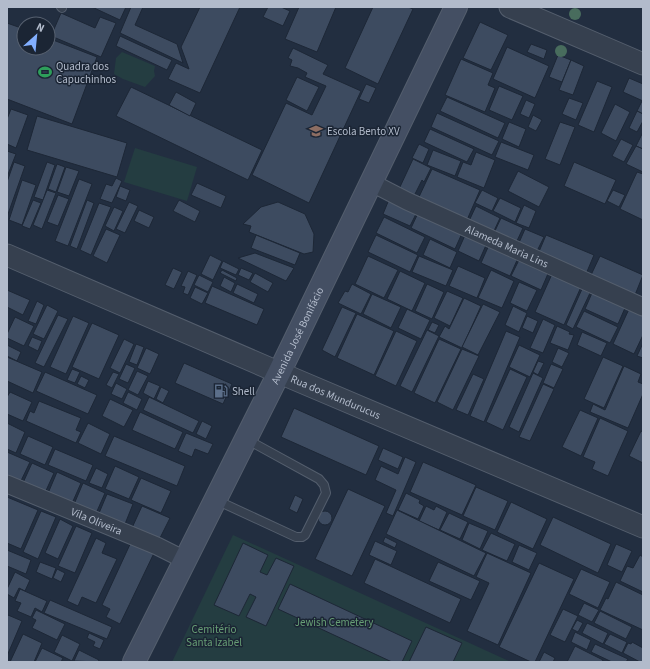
<svg xmlns="http://www.w3.org/2000/svg" width="650" height="669" font-family="'Source Sans 3',sans-serif">
  <style>
    .green { fill: #243d41 }
    .building { fill: #3d4b60; stroke: #1d2736 }
    .lines { fill: none; stroke-linecap: round; stroke-linejoin: round }
    .service-casing { stroke: #545e6d; stroke-width: 10 }
    .minor-casing { stroke: #545e6d; stroke-width: 19 }
    .tertiary-casing { stroke: #545e6d; stroke-width: 23 }
    .secondary-casing { stroke: #545e6d; stroke-width: 24 }
    .service { stroke: #36404f; stroke-width: 8 }
    .minor { stroke: #36404f; stroke-width: 17 }
    .tertiary { stroke: #36404f; stroke-width: 21 }
    .secondary { stroke: #444f63; stroke-width: 22 }
    .tree { fill: #486c5d }
    .labels { text-anchor: middle; stroke-width: 3; stroke-linejoin: round; paint-order: stroke }
    .poi-label { font-size: 11px; fill: #b2bbcb; stroke: #1b2534; text-anchor: start }
    .street-label { font-size: 11px; fill: #b2bbcb; stroke: #1b2534 }
    .park-label { font-size: 11px; fill: #679e75; stroke: #1b2534 }
  </style>
  <rect width="100%" height="100%" fill="#222e40"/>
  <g class="green">
    <path d="M122,52L155,66L154,71L155,76L145,87L123,79L114,74L116,58Z"/>
    <path d="M135,148L197,167L187,201L124,182Z"/>
    <path d="M233,535L511,662H172Z"/>
  </g>
  <g class="building">
    <path d="M92,7H126L120,20Z"/>
    <path d="M131,7H143L135,25L177,44L183,63L120,33Z"/>
    <path d="M200,7H240L200,93L168,79L176,63L189,69L181,47Z"/>
    <path d="M268,7H281L290,11L283,26L263,17Z"/>
    <path d="M299,7H336L317,52L285,39Z"/>
    <path d="M373,7H408L413,9L378,84L345,68Z"/>
    <path d="M61,13L95,28L100,17L116,23L101,57L51,36Z"/>
    <path d="M480,22L508,35L491,70L463,58Z"/>
    <path d="M7,23L24,29V48H48V38L97,57L72,124L7,99Z"/>
    <path d="M120,36L172,60L167,70L116,46Z"/>
    <path d="M531,44L547,50L544,59L527,52Z"/>
    <path d="M507,47L549,66L535,98L493,79Z"/>
    <path d="M293,48L328,65L323,74L361,91L309,203L252,175L286,103L312,115L326,86L305,77L307,73L298,68L290,66L292,60L288,58Z"/>
    <path d="M558,55L571,60L562,82L549,77Z"/>
    <path d="M461,59L493,73L488,85L495,88L485,112L445,95Z"/>
    <path d="M571,60L584,66L573,95L559,90Z"/>
    <path d="M297,77L319,87L307,111L286,100Z"/>
    <path d="M629,78L643,84V101L623,92Z"/>
    <path d="M597,81L612,87L594,132L578,125Z"/>
    <path d="M366,84L376,88L369,103L359,99Z"/>
    <path d="M499,86L523,96L512,120L489,110Z"/>
    <path d="M131,87L262,150L248,180L116,116Z"/>
    <path d="M176,92L196,103L190,116L169,105Z"/>
    <path d="M447,97L505,123L498,138L440,111Z"/>
    <path d="M569,98L583,103L576,120L562,114Z"/>
    <path d="M526,100L535,104L529,118L520,114Z"/>
    <path d="M642,101L643,102V114L637,111Z"/>
    <path d="M615,104L630,112L616,141L601,133Z"/>
    <path d="M11,109L28,115L16,148L7,144V119Z"/>
    <path d="M637,111L643,114V121L637,132L629,128Z"/>
    <path d="M437,113L499,141L492,155L431,127Z"/>
    <path d="M533,115L542,120L536,131L528,127Z"/>
    <path d="M37,116L127,143L117,177L27,150Z"/>
    <path d="M509,122L526,129L519,147L502,139Z"/>
    <path d="M560,122L575,127L560,165L545,159Z"/>
    <path d="M430,129L474,149L467,162L424,142Z"/>
    <path d="M643,132V149L636,146Z"/>
    <path d="M621,139L633,145L624,162L612,156Z"/>
    <path d="M501,142L534,155L528,170L495,157Z"/>
    <path d="M419,144L429,149L423,163L412,158Z"/>
    <path d="M636,146L643,149V172L626,164Z"/>
    <path d="M433,150L461,161L455,176L427,165Z"/>
    <path d="M7,151L16,154L7,177Z"/>
    <path d="M476,152L495,160L484,188L457,177L463,162L471,165Z"/>
    <path d="M413,159L431,168L424,182L422,180L414,196L399,189Z"/>
    <path d="M14,162L25,166L7,217V182Z"/>
    <path d="M47,162L55,165L43,200L34,197Z"/>
    <path d="M574,162L616,180L605,204L564,186Z"/>
    <path d="M57,164L65,167L56,192L48,189Z"/>
    <path d="M66,167L79,171L69,196L57,192Z"/>
    <path d="M432,169L480,190L467,220L418,199Z"/>
    <path d="M518,171L549,187L539,207L508,191Z"/>
    <path d="M637,172L643,174V220L620,209Z"/>
    <path d="M116,178L122,181L112,203L100,199L106,184L112,186Z"/>
    <path d="M79,179L92,184L68,246L55,241Z"/>
    <path d="M22,180L36,185L22,225L9,220Z"/>
    <path d="M197,183L226,196L221,208L191,195Z"/>
    <path d="M120,186L130,190L126,201L116,197Z"/>
    <path d="M47,190L56,193L42,229L33,225Z"/>
    <path d="M482,190L498,198L492,211L475,203Z"/>
    <path d="M613,190L625,195L619,207L607,201Z"/>
    <path d="M58,195L69,199L58,226L47,222Z"/>
    <path d="M390,197L418,210L410,226L383,214Z"/>
    <path d="M500,198L521,208L515,222L493,211Z"/>
    <path d="M33,200L41,203L30,229L22,226Z"/>
    <path d="M87,200L94,203L77,249L70,246Z"/>
    <path d="M179,200L200,211L195,222L173,211Z"/>
    <path d="M129,202L138,206L125,233L116,229Z"/>
    <path d="M278,202L305,214L314,234L313,252L304,254L249,232L251,226L243,224L261,207Z"/>
    <path d="M99,203L111,207L91,255L80,250Z"/>
    <path d="M524,205L536,211L529,228L516,223Z"/>
    <path d="M476,206L500,218L493,233L469,221Z"/>
    <path d="M114,207L123,211L114,231L105,226Z"/>
    <path d="M139,210L154,217L149,228L134,221Z"/>
    <path d="M419,211L463,231L455,249L411,228Z"/>
    <path d="M384,217L425,237L417,253L376,233Z"/>
    <path d="M501,218L523,228L516,243L494,233Z"/>
    <path d="M106,229L120,235L107,263L93,256Z"/>
    <path d="M525,229L544,237L536,253L518,245Z"/>
    <path d="M466,233L487,243L479,261L458,251Z"/>
    <path d="M256,235L300,253L295,265L251,248Z"/>
    <path d="M376,235L418,255L410,272L368,252Z"/>
    <path d="M546,235L594,255L586,274L538,254Z"/>
    <path d="M430,239L457,252L450,268L423,255Z"/>
    <path d="M489,245L518,258L510,276L481,263Z"/>
    <path d="M255,253L294,268L286,281L238,258Z"/>
    <path d="M210,255L222,261L213,280L201,274Z"/>
    <path d="M368,256L398,270L384,298L355,284Z"/>
    <path d="M419,256L453,270L446,286L412,272Z"/>
    <path d="M521,256L550,269L541,290L511,276Z"/>
    <path d="M600,256L643,275L635,295L591,275Z"/>
    <path d="M223,261L239,269L236,275L220,268Z"/>
    <path d="M458,266L485,278L477,298L449,286Z"/>
    <path d="M173,268L182,272L174,289L165,285Z"/>
    <path d="M241,268L253,273L249,280L238,275Z"/>
    <path d="M222,270L237,278L236,281L220,273Z"/>
    <path d="M491,270L514,281L502,308L478,298Z"/>
    <path d="M188,271L197,275L188,295L183,293L185,287L181,286Z"/>
    <path d="M400,271L425,283L412,311L387,299Z"/>
    <path d="M255,273L273,283L268,292L250,282Z"/>
    <path d="M552,274L581,287L564,325L535,312Z"/>
    <path d="M199,275L213,282L208,292L194,285Z"/>
    <path d="M224,277L235,283L231,292L220,286Z"/>
    <path d="M519,282L537,290L527,311L510,303Z"/>
    <path d="M237,284L258,294L254,303L233,293Z"/>
    <path d="M352,284L371,294L361,314L338,303L345,291L348,292Z"/>
    <path d="M427,284L444,292L432,319L415,311Z"/>
    <path d="M212,286L264,309L257,325L205,303Z"/>
    <path d="M195,287L208,293L202,304L190,298Z"/>
    <path d="M582,289L590,293L573,329L566,325Z"/>
    <path d="M7,290L30,300L23,315L7,307Z"/>
    <path d="M447,291L463,298L450,326L434,318Z"/>
    <path d="M592,293L625,308L618,324L585,309Z"/>
    <path d="M372,294L401,307L391,328L363,314Z"/>
    <path d="M464,298L481,306L462,348L439,337L445,326L449,329Z"/>
    <path d="M37,301L44,305L36,324L28,321Z"/>
    <path d="M483,304L500,312L478,355L462,347Z"/>
    <path d="M47,305L58,311L44,339L33,334Z"/>
    <path d="M513,306L527,313L519,332L505,325Z"/>
    <path d="M342,307L356,313L335,357L322,350Z"/>
    <path d="M407,309L430,320L421,339L398,328Z"/>
    <path d="M629,309L643,316V335L634,354L613,344Z"/>
    <path d="M584,311L618,327L610,343L576,327Z"/>
    <path d="M357,314L394,331L374,375L337,358Z"/>
    <path d="M58,315L68,319L44,367L35,363Z"/>
    <path d="M73,316L89,323L66,374L50,367Z"/>
    <path d="M527,316L538,321L533,333L522,328Z"/>
    <path d="M15,317L34,326L24,346L7,338V334Z"/>
    <path d="M543,319L555,325L543,353L530,348Z"/>
    <path d="M432,322L439,325L435,333L428,330Z"/>
    <path d="M92,323L119,335L99,379L72,367Z"/>
    <path d="M557,326L570,332L569,334L574,335L568,350L550,343Z"/>
    <path d="M427,330L439,336L412,392L400,386Z"/>
    <path d="M396,331L417,341L396,386L375,376Z"/>
    <path d="M506,331L520,337L484,422L470,416Z"/>
    <path d="M582,332L607,343L601,356L577,345Z"/>
    <path d="M32,337L42,341L38,351L28,346Z"/>
    <path d="M124,339L134,344L120,373L110,368Z"/>
    <path d="M439,339L461,349L435,403L414,393Z"/>
    <path d="M643,343V358L637,356Z"/>
    <path d="M136,344L144,347L137,365L129,362Z"/>
    <path d="M7,345L21,352L17,361L7,356Z"/>
    <path d="M519,345L540,355L530,377L509,367Z"/>
    <path d="M146,348L159,354L150,374L137,368Z"/>
    <path d="M558,348L569,353L562,367L552,362Z"/>
    <path d="M462,349L479,356L453,410L437,402Z"/>
    <path d="M7,357L42,372L33,393L7,381Z"/>
    <path d="M603,357L623,366L604,408L584,399Z"/>
    <path d="M538,361L544,363L538,375L533,372Z"/>
    <path d="M184,363L232,384L223,404L175,383Z"/>
    <path d="M126,364L135,368L128,383L119,379Z"/>
    <path d="M551,364L563,369L554,388L543,383Z"/>
    <path d="M624,366L641,374L638,382L643,384V394L628,428L590,412L593,404L605,410Z"/>
    <path d="M72,369L80,372L75,383L67,380Z"/>
    <path d="M510,369L527,377L503,430L486,422Z"/>
    <path d="M137,371L148,376L138,395L128,390Z"/>
    <path d="M45,372L97,395L88,414L36,391Z"/>
    <path d="M113,372L119,374L112,388L106,385Z"/>
    <path d="M533,373L543,378L519,432L509,427Z"/>
    <path d="M473,374L484,379L468,415L456,410Z"/>
    <path d="M81,376L89,380L85,388L77,384Z"/>
    <path d="M148,381L160,386L154,399L143,393Z"/>
    <path d="M116,383L127,389L122,399L111,394Z"/>
    <path d="M543,384L554,389L530,441L519,437Z"/>
    <path d="M161,387L169,391L163,403L156,399Z"/>
    <path d="M10,392L32,402L23,421L7,414V397Z"/>
    <path d="M128,392L142,399L137,410L123,403Z"/>
    <path d="M149,397L199,421L193,433L143,410Z"/>
    <path d="M110,399L133,410L124,427L102,416Z"/>
    <path d="M39,401L81,418L76,430L81,432L76,443L26,421L30,411L34,413Z"/>
    <path d="M294,408L379,446L366,475L281,437Z"/>
    <path d="M580,410L598,418L581,456L562,447Z"/>
    <path d="M140,412L183,432L175,449L132,430Z"/>
    <path d="M600,418L628,431L608,476L592,469L595,462L583,457Z"/>
    <path d="M202,421L212,426L206,439L196,434Z"/>
    <path d="M7,423L25,432L16,453L7,449Z"/>
    <path d="M88,423L110,434L101,454L78,443Z"/>
    <path d="M641,431L643,432V463L629,456Z"/>
    <path d="M186,433L213,444L208,454L195,449L192,457L178,451Z"/>
    <path d="M28,436L53,447L45,465L20,454Z"/>
    <path d="M114,436L185,466L177,486L105,456Z"/>
    <path d="M383,448L403,457L398,469L378,460Z"/>
    <path d="M55,449L93,465L86,481L48,465Z"/>
    <path d="M7,452L30,462L19,485L7,479Z"/>
    <path d="M405,457L416,462L393,516L386,513L396,490L375,480L381,466L398,474Z"/>
    <path d="M423,462L476,485L462,515L410,492Z"/>
    <path d="M32,463L54,473L44,495L22,485Z"/>
    <path d="M115,466L139,477L129,499L105,489Z"/>
    <path d="M96,468L108,474L102,488L89,483Z"/>
    <path d="M57,472L81,483L70,508L46,498Z"/>
    <path d="M141,478L171,491L161,513L131,500Z"/>
    <path d="M83,483L105,493L94,518L72,509Z"/>
    <path d="M476,487L508,501L495,530L463,516Z"/>
    <path d="M348,489L385,506L352,576L315,559Z"/>
    <path d="M406,493L420,500L419,503L424,506L418,519L398,510Z"/>
    <path d="M107,494L133,504L123,529L97,518Z"/>
    <path d="M295,495L303,499L297,513L289,509Z"/>
    <path d="M7,497L38,510L21,549L7,543Z"/>
    <path d="M511,502L547,519L533,549L497,532Z"/>
    <path d="M142,506L170,518L158,542L131,530Z"/>
    <path d="M426,506L434,510L436,506L447,512L439,530L419,521Z"/>
    <path d="M397,510L486,553L474,576L386,534Z"/>
    <path d="M41,511L56,517L38,559L23,552Z"/>
    <circle cx="325" cy="518" r="7"/>
    <path d="M449,513L468,522L460,539L440,530Z"/>
    <path d="M553,517L611,544L598,573L540,545Z"/>
    <path d="M60,519L73,526L58,559L45,553Z"/>
    <path d="M469,523L488,531L480,549L462,540Z"/>
    <path d="M76,526L92,533L75,573L58,566Z"/>
    <path d="M491,533L515,544L507,561L482,550Z"/>
    <path d="M385,537L397,543L395,548L383,542Z"/>
    <path d="M96,538L106,543L102,553L117,559L96,603L82,597L78,606L67,601Z"/>
    <path d="M132,540L155,551L120,624L106,617L110,609L102,605Z"/>
    <path d="M375,541L397,551L391,565L369,555Z"/>
    <path d="M243,543L268,555L260,572L267,575L276,558L294,566L266,626L246,617L256,597L250,594L239,616L214,605Z"/>
    <path d="M616,544L632,551L622,572L607,565Z"/>
    <path d="M519,545L537,553L529,570L512,562Z"/>
    <path d="M7,550L31,560L26,574L7,566Z"/>
    <path d="M487,553L531,573L498,645L467,631L489,583L476,577Z"/>
    <path d="M640,555L643,557V592L620,581L627,566L633,568Z"/>
    <path d="M375,559L461,599L450,623L364,583Z"/>
    <path d="M40,562L56,568L52,579L36,572Z"/>
    <path d="M438,562L480,581L471,600L429,581Z"/>
    <path d="M539,563L574,579L535,662H531L499,647Z"/>
    <path d="M57,569L65,573L61,582L53,578Z"/>
    <path d="M581,569L610,582L598,608L569,594Z"/>
    <path d="M15,572L30,580L25,591L19,588L14,598L7,594V589Z"/>
    <path d="M616,582L643,595V630L600,610L606,598L608,599Z"/>
    <path d="M290,584L412,641L402,662H392L278,609Z"/>
    <path d="M20,589L47,601L42,612L35,608L31,617L17,611L21,603L15,601Z"/>
    <path d="M50,600L112,627L107,639L44,613Z"/>
    <path d="M584,603L599,610L592,622L578,615Z"/>
    <path d="M563,609L578,616L565,642L550,635Z"/>
    <path d="M36,610L65,624L57,640L32,628L36,620L32,618Z"/>
    <path d="M600,611L632,627L626,639L594,623Z"/>
    <path d="M8,615L22,621L7,656V618Z"/>
    <path d="M577,620L583,623L578,632L572,629Z"/>
    <path d="M587,623L608,633L603,644L582,633Z"/>
    <path d="M426,627L462,643L453,662H409Z"/>
    <path d="M575,632L591,640L587,650L571,642Z"/>
    <path d="M89,633L104,640L100,649L93,646L95,642L87,638Z"/>
    <path d="M23,634L42,643L34,662H10Z"/>
    <path d="M610,634L627,642L622,653L604,644Z"/>
    <path d="M62,635L80,644L72,661L54,652Z"/>
    <path d="M632,642L643,648V662H640L623,653L628,643L631,644Z"/>
    <path d="M595,644L628,659L626,662H612L591,652Z"/>
    <path d="M575,646L603,660L602,662H567Z"/>
    <path d="M42,648L63,658L61,662H35Z"/>
    <path d="M79,650L99,660L98,662L74,661Z"/>
    <path d="M544,652L555,658L553,662H539Z"/>
  </g>
  <g class="lines">
    <g class="service-casing">
      <g id="service">
        <path d="M61,7L62,8"/>
        <path d="M216,500L296,537H302L305,535L326,493L324,485L319,479L246,439"/>
      </g>
    </g>
    <g class="minor-casing">
      <g id="minor">
        <path id="s1" d="M372,183L407,201L643,307"/>
        <path id="s2" d="M7,484L157,546L185,560"/>
      </g>
    </g>
    <g class="tertiary-casing">
      <g id="tertiary">
        <path d="M510,7L643,64"/>
        <path id="s3" d="M7,255L294,379L643,527"/>
      </g>
    </g>
    <g class="secondary-casing">
      <g id="secondary">
        <path id="s4" d="M134,662L279,373L456,7"/>
      </g>
    </g>
    <use href="#service" class="service"/>
    <use href="#minor" class="minor"/>
    <use href="#tertiary" class="tertiary"/>
    <use href="#secondary" class="secondary"/>
  </g>
  <g class="tree">
    <circle cx="575" cy="14" r="6"/>
    <circle cx="561" cy="51" r="6"/>
  </g>
  <defs>
    <g id="stadium-bare" transform="scale(1.08)"><path d="M0-5a6.5 5 0 1 0 0 10a6.5 5 0 1 0 0-10ZM-3.5-1.8h7v3.6h-7Z" fill="#2e9e5b" stroke="#1b2534" stroke-width="2.5" paint-order="stroke"/></g>
    <g id="school-bare" transform="scale(1.08)"><path d="M0-5L7-2L0 1L-7-2ZM-4 1L0 2.5L4 1V4Q0 6-4 4Z" fill="#8d6e63" stroke="#1b2534" stroke-width="2.5" paint-order="stroke"/></g>
    <g id="fuel-bare" transform="scale(1.08)"><path d="M-5.5-6h7V0h2V4h1.3V-2.5L3-4.5l.8-.8L6-3V5H2.5V1h-1V6h-7ZM-4.2-4.7v3.2H.2V-4.7Z" fill="#5c6f8a" stroke="#1b2534" stroke-width="2.5" paint-order="stroke"/></g>
  </defs>
  <g fill-rule="evenodd">
    <use href="#stadium-bare" x="45" y="72"/>
    <use href="#school-bare" x="316" y="131"/>
    <use href="#fuel-bare" x="221" y="391"/>
  </g>
  <g class="labels">
    <g class="poi-label">
      <text x="56" y="70">Quadra dos<tspan x="56" dy="13">Capuchinhos</tspan></text>
      <text x="327" y="135">Escola Bento XV</text>
      <text x="232" y="395">Shell</text>
    </g>
    <g class="street-label">
      <text dy="4" stroke="none"><textPath href="#s1" startOffset="149">Alameda Maria Lins</textPath></text>
      <text dy="4" stroke="none"><textPath href="#s4" startOffset="365">Avenida José Bonifácio</textPath></text>
      <text dy="4" stroke="none"><textPath href="#s3" startOffset="358">Rua dos Mundurucus</textPath></text>
      <text dy="4" stroke="none"><textPath href="#s2" startOffset="97">Vila Oliveira</textPath></text>
    </g>
    <g class="park-label">
      <text x="334" y="626">Jewish Cemetery</text>
      <text x="214" y="633">Cemitério<tspan x="214" dy="13">Santa Izabel</tspan></text>
    </g>
  </g>
  <rect width="650" height="669" fill="none" stroke="#b2bbcb" stroke-width="16"/>
  <g transform="translate(36 36) rotate(27)"><circle r="19" fill="#1b2534" stroke="#576170"/>
  <path d="M0-3L7 15L0 10L-7 15Z" fill="#82afff"/>
  <text y="-6" font-size="11" font-weight="bold" text-anchor="middle" fill="#b2bbcb">N</text>
  </g>
</svg>
